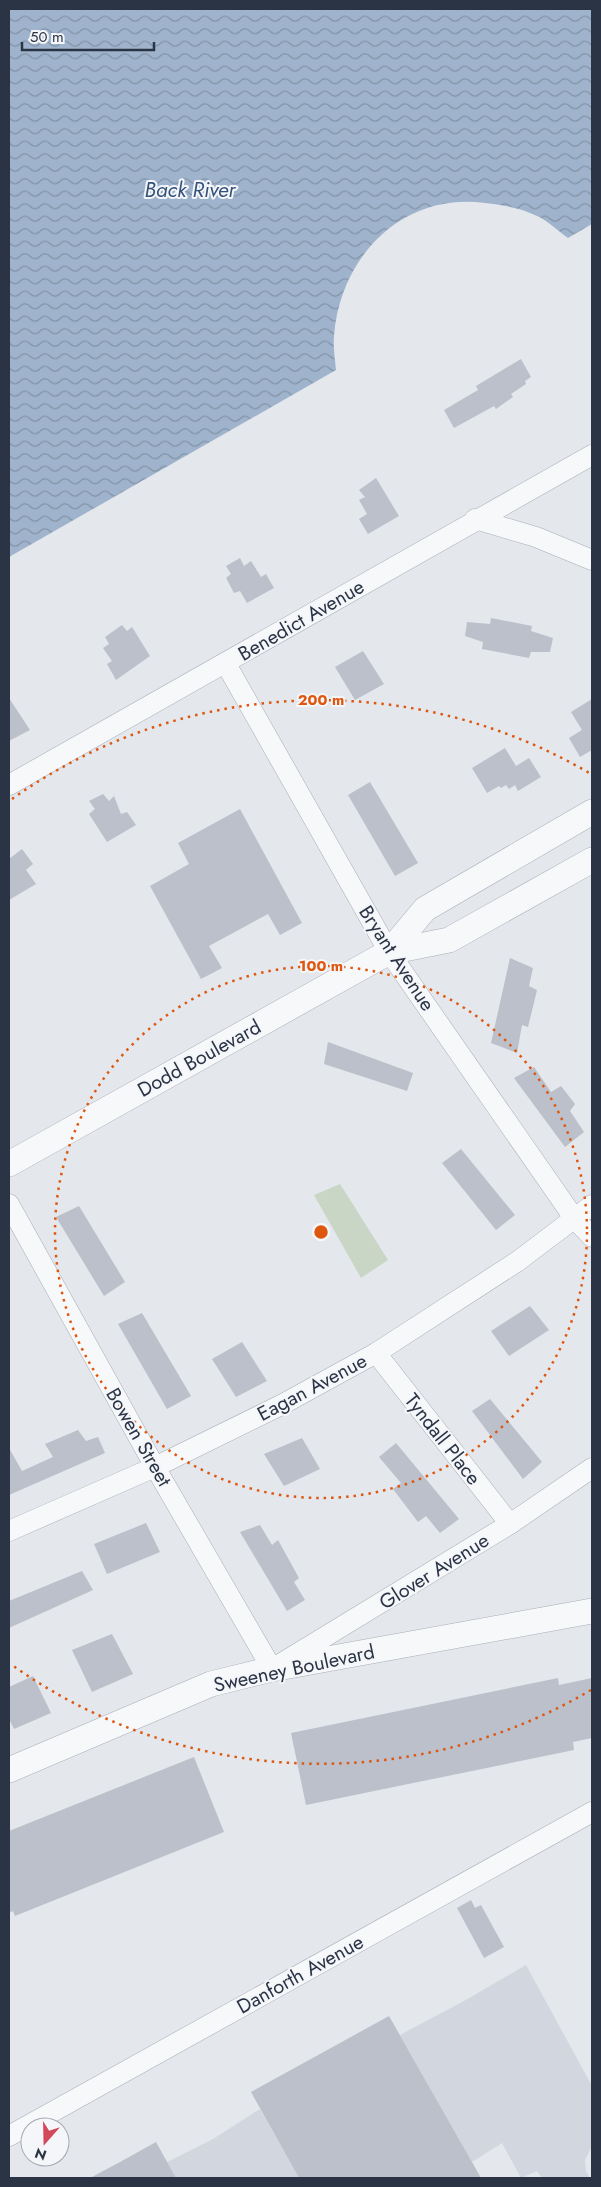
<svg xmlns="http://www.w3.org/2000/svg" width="601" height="2187" font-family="Jost,sans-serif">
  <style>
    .built { fill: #d2d6de }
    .green { fill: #c9d6c5 }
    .water { fill: url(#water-waves) }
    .building { fill: #bbc0ca }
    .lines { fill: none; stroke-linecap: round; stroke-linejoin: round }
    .minor-casing { stroke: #a9aeb7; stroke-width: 21 }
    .tertiary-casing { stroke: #a9aeb7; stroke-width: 26 }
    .minor { stroke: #f7f8fa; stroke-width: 20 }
    .tertiary { stroke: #f7f8fa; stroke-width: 25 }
    .ring { fill: none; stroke: #df570f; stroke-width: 2.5; stroke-dasharray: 2.5 5 }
    .labels { text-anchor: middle; stroke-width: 4; stroke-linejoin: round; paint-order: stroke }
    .street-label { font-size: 20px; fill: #2b3445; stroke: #f4f6f9 }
    .water-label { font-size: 21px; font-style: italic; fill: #34527a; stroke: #f4f6f9 }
    .centre { fill: #df570f; stroke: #f4f6f9; stroke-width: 2.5 }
    .ring-label { font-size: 15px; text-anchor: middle; font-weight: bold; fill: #df570f; stroke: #f4f6f9; stroke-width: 4; stroke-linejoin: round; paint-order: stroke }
  </style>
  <defs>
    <pattern id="water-waves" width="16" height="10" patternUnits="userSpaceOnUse" patternTransform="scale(1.25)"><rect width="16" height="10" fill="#9fb4cc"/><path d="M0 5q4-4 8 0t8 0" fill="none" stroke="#8293a7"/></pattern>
  </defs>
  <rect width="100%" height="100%" fill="#e4e7ec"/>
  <g class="built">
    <path d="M526,1965L592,2086V2146L585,2160L586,2171L590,2178H542L537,2171L521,2178L502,2143L472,2162L400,2035L464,2001Z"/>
    <path d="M260,2109L299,2178H176L167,2162L213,2139Z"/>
  </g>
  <path class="green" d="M340,1184L388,1260L361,1278L314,1195Z"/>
  <path class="water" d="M9,9H592V224L568,238C558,231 548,221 537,216C521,208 503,205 485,203C403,192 340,256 334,336C333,347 335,359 336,370L9,557Z"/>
  <g class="building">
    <path d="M521,359L531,377L525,381L526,384L511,394L513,397L496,409L494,406L454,428L444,410L478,390L476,386Z"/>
    <path d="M376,478L399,516L368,534L359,519L367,514L359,500L365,497L359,490Z"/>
    <path d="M240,558L244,566L251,561L261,577L266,574L274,588L247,603L240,591L234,593L226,578L231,574L226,566Z"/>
    <path d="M491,618L532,626L531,631L553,638L550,652H531L529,658L482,649L483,642L465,636L467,622L490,624Z"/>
    <path d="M122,625L127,631L132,627L150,656L116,680L107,664L112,661L103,648L109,644L105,637Z"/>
    <path d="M363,651L384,684L355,700L335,667Z"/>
    <path d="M9,698L30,730L9,741Z"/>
    <path d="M592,699V750L580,757L569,738L582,730L571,712Z"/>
    <path d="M505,748L516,766L529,758L541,777L518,791L515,785L509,789L506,785L501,788L499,786L487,793L472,768Z"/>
    <path d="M370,782L418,863L395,876L348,795Z"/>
    <path d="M103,794L109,801L114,796L121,814L127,812L136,825L107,842L89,814L95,809L89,801Z"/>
    <path d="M240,809L302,923L280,935L268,914L209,946L222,968L201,979L150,886L189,864L178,843Z"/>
    <path d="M22,849L33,864L26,870L36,884L9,900V859Z"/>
    <path d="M510,958L533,968L529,986L537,990L528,1027L522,1025L517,1053L491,1043Z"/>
    <path d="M328,1042L413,1073L407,1091L324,1064Z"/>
    <path d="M534,1067L551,1092L561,1086L575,1104L570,1111L584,1132L565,1147L514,1078Z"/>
    <path d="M461,1149L515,1215L496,1230L442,1163Z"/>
    <path d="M79,1206L125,1282L104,1296L56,1217Z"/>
    <path d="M530,1306L549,1330L509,1356L491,1331Z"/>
    <path d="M142,1313L191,1396L167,1409L118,1324Z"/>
    <path d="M242,1342L267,1381L236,1397L212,1359Z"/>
    <path d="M490,1399L542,1462L523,1479L472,1411Z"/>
    <path d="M78,1430L86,1441L98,1437L105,1453L9,1495V1448L22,1471L53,1457L45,1444Z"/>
    <path d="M302,1438L320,1469L284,1486L264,1454Z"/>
    <path d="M396,1443L459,1519L440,1533L426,1516L418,1522L393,1489L401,1483L379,1457Z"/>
    <path d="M146,1523L160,1552L107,1574L94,1544Z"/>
    <path d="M260,1525L272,1545L278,1540L299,1578L294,1582L305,1600L287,1611L240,1532Z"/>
    <path d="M82,1571L93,1590L9,1628V1601Z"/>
    <path d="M112,1634L133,1674L92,1692L72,1650Z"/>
    <path d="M33,1676L51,1713L14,1729L9,1719V1687Z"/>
    <path d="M558,1678L559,1685L592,1678V1738L573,1742L574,1750L306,1805L291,1733Z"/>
    <path d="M194,1757L224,1832L15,1916L13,1911L9,1913V1831Z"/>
    <path d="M471,1900L475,1908L481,1905L504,1947L484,1958L457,1908Z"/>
    <path d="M389,2016L472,2162L481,2178H299L251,2092Z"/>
    <path d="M156,2142L176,2178H90L120,2162Z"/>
  </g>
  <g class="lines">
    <g class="minor-casing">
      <g id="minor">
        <path d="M475,519L536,537L592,560"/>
        <path d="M226,664L389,952L574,1218L592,1237"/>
        <path d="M9,785L592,455"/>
        <path d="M9,1204L155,1467L272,1669L510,1524L592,1468"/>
        <path d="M376,1353L510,1524"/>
        <path d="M9,1531L155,1467L283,1404L376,1353L518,1261L592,1205"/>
        <path d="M9,2136L592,1812"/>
      </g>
    </g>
    <g class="tertiary-casing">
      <g id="tertiary">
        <path d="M389,952L425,909L592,812"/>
        <path d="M9,1164L389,952L449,940L592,860"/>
        <path d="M9,1770L211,1684L272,1669L592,1611"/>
      </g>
    </g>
    <use href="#minor" class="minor"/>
    <use href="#tertiary" class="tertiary"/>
  </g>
  <g class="ring">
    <circle cx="321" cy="1232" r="266"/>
    <path d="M591 1690A532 532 0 0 1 12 1665M12 799A532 532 0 0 1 591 774"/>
  </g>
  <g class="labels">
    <g class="street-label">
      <text transform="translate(301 620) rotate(-30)" y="7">Benedict Avenue</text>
      <text transform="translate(397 958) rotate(57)" y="7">Bryant Avenue</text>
      <text transform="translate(199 1058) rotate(-29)" y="7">Dodd Boulevard</text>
      <text transform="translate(312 1387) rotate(-28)" y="7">Eagan Avenue</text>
      <text transform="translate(139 1437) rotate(60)" y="7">Bowen Street</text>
      <text transform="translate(443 1439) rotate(52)" y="7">Tyndall Place</text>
      <text transform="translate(434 1571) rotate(-32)" y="7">Glover Avenue</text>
      <text transform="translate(294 1668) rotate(-12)" y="7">Sweeney Boulevard</text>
      <text transform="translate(300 1974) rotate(-29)" y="7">Danforth Avenue</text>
    </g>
    <g class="water-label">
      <text x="190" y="197">Back River</text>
    </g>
  </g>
  <circle cx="321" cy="1232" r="8" class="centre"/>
  <g class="ring-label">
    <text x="321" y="705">200 m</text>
    <text x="321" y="971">100 m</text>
  </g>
  <rect width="601" height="2187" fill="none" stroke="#2b3445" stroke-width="20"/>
  <g transform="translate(45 2142) rotate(200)"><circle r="24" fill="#f4f6f9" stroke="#a4a8b1"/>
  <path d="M0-4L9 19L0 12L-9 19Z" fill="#d1495b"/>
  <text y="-8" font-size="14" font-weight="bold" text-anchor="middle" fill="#2b3445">N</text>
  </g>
  <path d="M22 42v8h132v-8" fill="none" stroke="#2b3445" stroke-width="2.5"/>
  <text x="30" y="42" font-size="15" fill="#2b3445" stroke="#f4f6f9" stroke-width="4" paint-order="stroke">50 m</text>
</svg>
